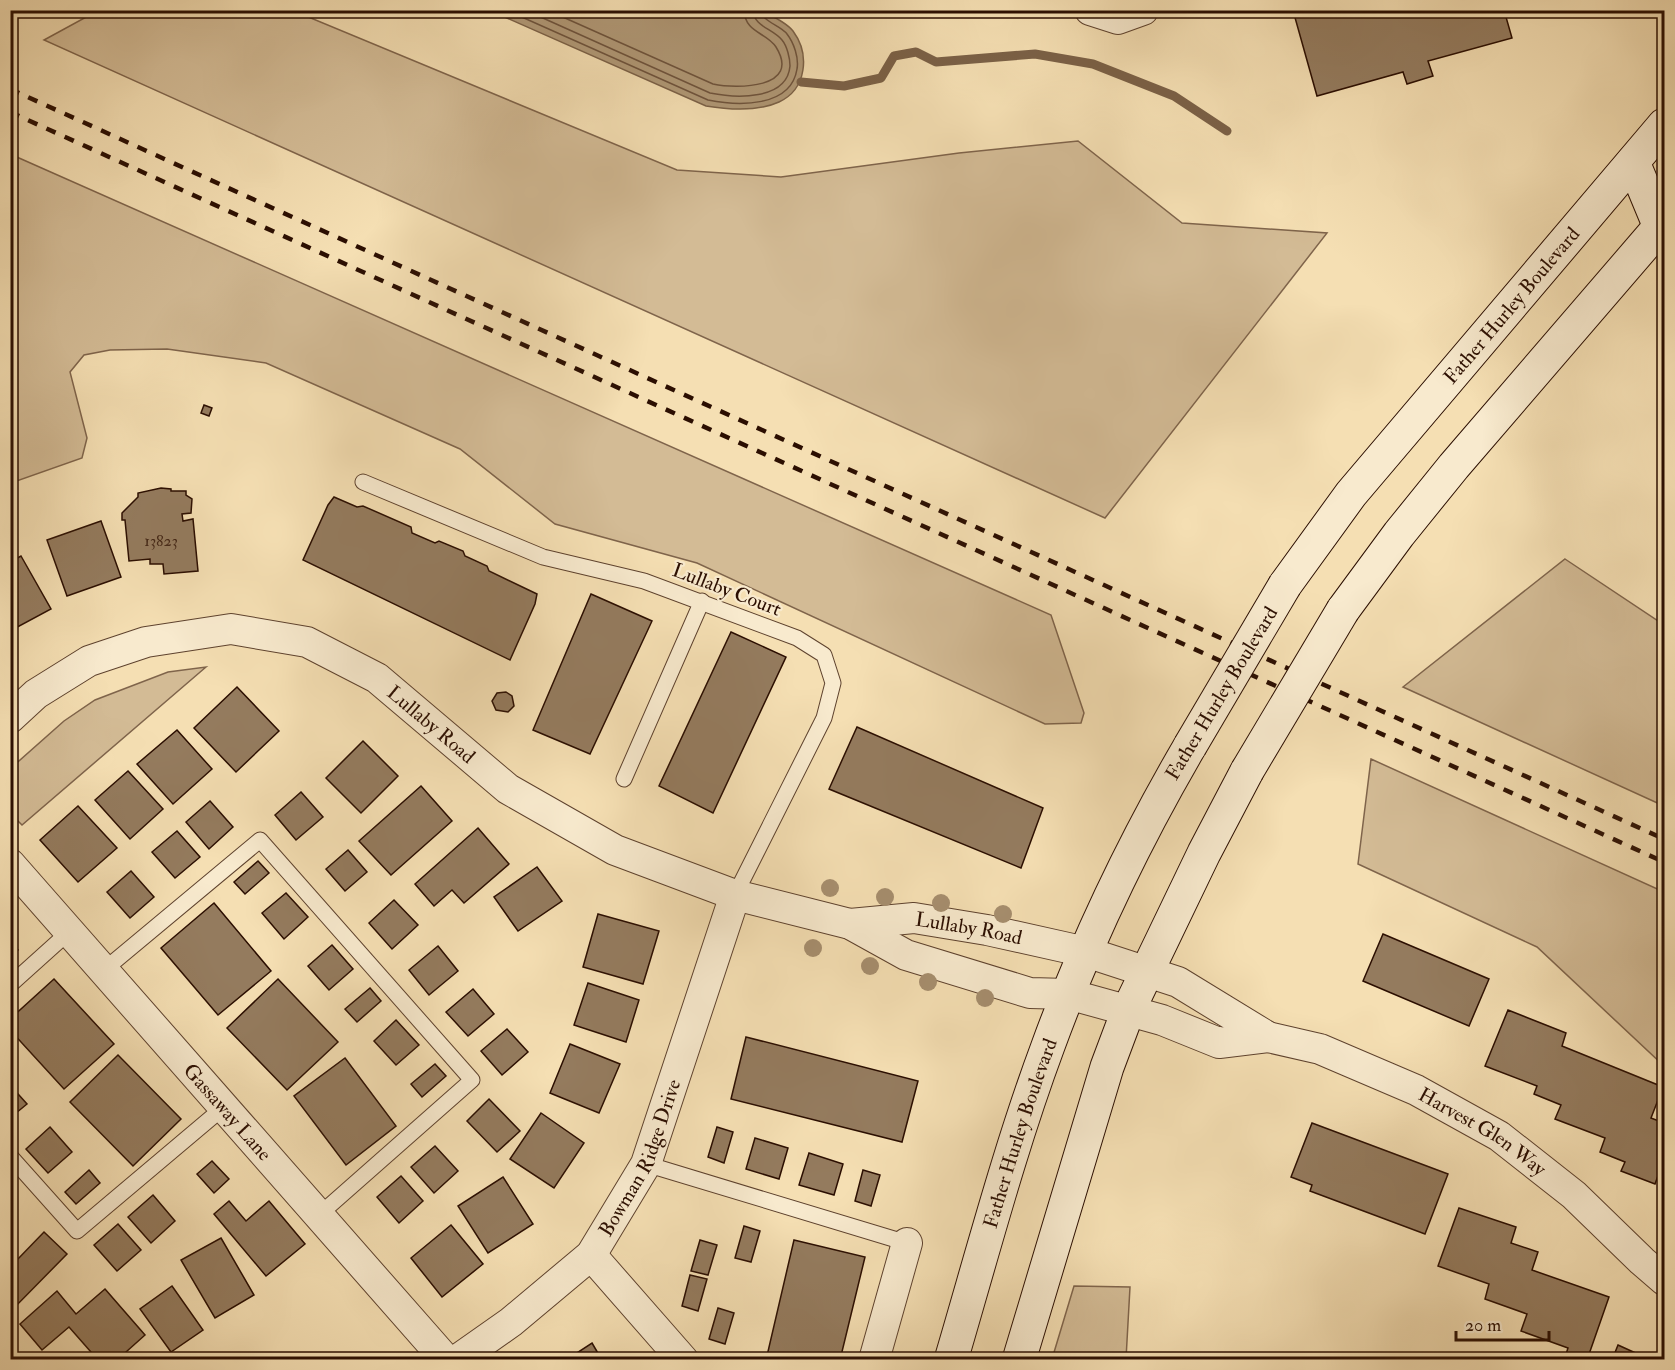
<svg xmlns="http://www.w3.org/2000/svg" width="1675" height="1370" font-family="'IM FELL Double Pica',serif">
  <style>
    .green { fill: #d3bb95; stroke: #7f644b; stroke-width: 1.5 }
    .water { fill: #b09876; stroke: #7b6147; stroke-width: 1.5 }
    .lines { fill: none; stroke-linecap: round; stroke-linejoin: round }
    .shore { stroke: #6e533c; stroke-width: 1.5 }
    .stream { stroke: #7b6147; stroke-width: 9 }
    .building { fill: #947b5e; stroke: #2b0e01; stroke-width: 1.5 }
    .lane-casing { stroke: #5e422e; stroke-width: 17 }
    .street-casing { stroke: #5e422e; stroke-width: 32 }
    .secondary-casing { stroke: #2b0e01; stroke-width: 35 }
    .lane { stroke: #f8eace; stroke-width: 15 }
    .street { stroke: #f8eace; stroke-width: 30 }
    .secondary { stroke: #f8eace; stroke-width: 33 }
    .rail { stroke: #2b0e01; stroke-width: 4.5; stroke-dasharray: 10 10; stroke-linecap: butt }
    .secondary-bridge-casing { stroke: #2b0e01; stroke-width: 35; stroke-linecap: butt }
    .secondary-bridge { stroke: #f8eace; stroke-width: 33 }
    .tree { fill: #a68e6e }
    .labels { text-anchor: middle; stroke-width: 4.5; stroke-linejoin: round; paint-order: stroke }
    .number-label { font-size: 16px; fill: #452918 }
    .street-label { font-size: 20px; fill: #2b0e01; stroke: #f8eace }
  </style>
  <rect width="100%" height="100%" fill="#f5dfb3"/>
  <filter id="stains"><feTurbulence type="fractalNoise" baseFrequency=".00333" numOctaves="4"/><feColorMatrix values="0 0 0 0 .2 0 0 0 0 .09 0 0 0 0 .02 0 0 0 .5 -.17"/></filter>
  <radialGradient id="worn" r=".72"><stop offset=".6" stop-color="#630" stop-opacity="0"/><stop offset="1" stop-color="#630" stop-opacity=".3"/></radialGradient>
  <g class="green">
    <path d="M99,10L294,11L677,170L781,177L959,153L1078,141L1182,223L1327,233L1105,518L44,40Z"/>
    <path d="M10,154L1051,615L1084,713L1081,723L1045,724L697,563L555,524L460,449L266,363L167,349L110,350L84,355L70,372L87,438L82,458L11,483Z"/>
    <path d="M1565,559L1664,625V806L1403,687Z"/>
    <path d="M206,667L22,825L11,814V768L64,721L95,700L168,672Z"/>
    <path d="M1371,759L1664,892V1066L1537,947L1358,864Z"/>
    <path d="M1074,1286L1130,1287L1126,1359H1052Z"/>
  </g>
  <path class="water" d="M491,11H762C772,16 786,22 793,31C810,54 807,89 779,102C757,112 730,110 706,106Z"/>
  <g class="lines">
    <g class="shore">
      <path d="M506,10L708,100C738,106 791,108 797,69C799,58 794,43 787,34C780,25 762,22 761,10"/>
      <path d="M525,10L710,93C735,98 787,101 790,66C790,58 787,46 782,40C772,28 754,27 753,10"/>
      <path d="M547,10L713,84C736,89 802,89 776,47C766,32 745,33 744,10"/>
    </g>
    <path class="stream" d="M801,82L844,86L881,78L894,56L916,52L936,62L1035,54L1093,64L1174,96L1227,131"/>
  </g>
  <g class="building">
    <path d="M1308,10H1504L1512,38L1428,61L1433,76L1407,84L1403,72L1317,96L1294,14Z"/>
    <path d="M204,405L212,408L209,416L201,413Z"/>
    <path d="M161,488L171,489V491H186V495L192,499L191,513L182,514L183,521L193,519L198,571L164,574L163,564H150V559L129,561L125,520H122V513L138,497V493Z"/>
    <path d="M334,497L357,507L363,506L411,527L412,533L435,543L439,541L463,551L465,556L487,566L489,571L537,594L535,604L510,660L303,560L328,505Z"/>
    <path d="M101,521L121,577L67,596L47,540Z"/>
    <path d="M21,556L51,609L10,631V562Z"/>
    <path d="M591,594L652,621L590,754L533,730Z"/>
    <path d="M731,632L786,657L713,813L659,786Z"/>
    <path d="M237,687L279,731L236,772L194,728Z"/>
    <path d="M506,692L512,696L514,706L508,712L496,710L492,701L497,693Z"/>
    <path d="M857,727L1043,808L1021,868L829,789Z"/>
    <path d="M177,730L212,769L173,804L137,764Z"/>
    <path d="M363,741L398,776L361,813L326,778Z"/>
    <path d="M128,771L163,809L130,839L95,800Z"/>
    <path d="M421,786L452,821L391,875L359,841Z"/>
    <path d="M301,792L323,817L296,840L275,815Z"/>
    <path d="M210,801L233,827L209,849L186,822Z"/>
    <path d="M78,806L117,848L78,882L40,840Z"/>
    <path d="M478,828L509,864L464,903L452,890L434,906L415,884Z"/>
    <path d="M177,831L200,857L175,878L152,852Z"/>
    <path d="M348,850L367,872L345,891L326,869Z"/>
    <path d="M258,861L269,873L245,894L234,882Z"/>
    <path d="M537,867L562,901L518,931L494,897Z"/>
    <path d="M131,871L154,897L130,918L107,892Z"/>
    <path d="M286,893L308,917L284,939L262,913Z"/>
    <path d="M394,900L418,925L392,949L369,923Z"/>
    <path d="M214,903L271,971L218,1015L161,948Z"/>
    <path d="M598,914L659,931L643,984L583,967Z"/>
    <path d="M1383,934L1489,979L1469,1026L1363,981Z"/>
    <path d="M10,942L18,950L10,956Z"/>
    <path d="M332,945L353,969L329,990L308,966Z"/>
    <path d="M438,946L458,971L429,995L409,970Z"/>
    <path d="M54,979L114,1044L64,1089L10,1030V1019Z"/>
    <path d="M278,979L338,1042L287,1090L227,1028Z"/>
    <path d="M588,983L639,1000L626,1042L574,1025Z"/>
    <path d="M370,988L381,1001L357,1022L345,1009Z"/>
    <path d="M473,989L494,1014L468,1036L446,1012Z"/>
    <path d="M1508,1010L1566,1033L1562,1046L1663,1087L1651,1118L1664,1123V1159L1655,1184L1621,1171L1625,1162L1600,1152L1605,1138L1555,1119L1561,1105L1534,1094L1537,1086L1485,1066Z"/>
    <path d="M396,1020L419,1045L396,1065L374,1041Z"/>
    <path d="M507,1029L528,1052L502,1075L481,1051Z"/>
    <path d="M746,1037L918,1081L902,1142L731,1099Z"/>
    <path d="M570,1044L620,1064L599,1113L550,1093Z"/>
    <path d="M118,1055L181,1119L133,1166L70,1102Z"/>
    <path d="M345,1058L396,1126L346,1165L294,1096Z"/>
    <path d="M435,1064L446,1076L422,1097L411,1084Z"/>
    <path d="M10,1085L27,1104L10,1118Z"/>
    <path d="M489,1099L520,1131L497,1152L467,1121Z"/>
    <path d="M541,1113L584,1143L554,1188L510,1159Z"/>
    <path d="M1312,1123L1448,1174L1425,1234L1310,1191L1312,1185L1291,1177Z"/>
    <path d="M50,1127L72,1152L48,1173L26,1149Z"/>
    <path d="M717,1127L733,1132L724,1163L708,1157Z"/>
    <path d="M755,1138L788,1148L779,1179L746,1169Z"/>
    <path d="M435,1146L458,1171L434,1193L411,1167Z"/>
    <path d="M809,1153L843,1164L834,1195L799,1185Z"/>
    <path d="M212,1161L229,1179L214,1193L197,1174Z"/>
    <path d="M89,1170L100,1183L76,1204L65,1192Z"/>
    <path d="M863,1170L880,1175L871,1206L855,1201Z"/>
    <path d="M401,1176L423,1201L399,1223L377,1197Z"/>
    <path d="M503,1177L533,1224L488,1253L458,1206Z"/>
    <path d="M153,1195L175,1221L151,1243L128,1217Z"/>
    <path d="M229,1201L246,1221L269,1201L305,1244L266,1276L214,1214Z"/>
    <path d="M1459,1208L1516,1227L1511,1243L1538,1252L1532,1270L1609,1297L1587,1360H1564L1568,1348L1521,1331L1527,1314L1485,1299L1489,1284L1438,1266Z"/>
    <path d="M118,1224L141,1250L117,1271L94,1245Z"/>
    <path d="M451,1225L483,1264L442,1297L411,1258Z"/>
    <path d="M744,1226L760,1231L751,1262L735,1258Z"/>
    <path d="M44,1232L67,1254L10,1312V1256L16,1261Z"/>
    <path d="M221,1238L254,1295L215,1318L181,1260Z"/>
    <path d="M700,1240L717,1245L708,1275L691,1271Z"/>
    <path d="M794,1240L865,1257L840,1360H766Z"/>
    <path d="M690,1275L707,1279L698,1311L682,1306Z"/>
    <path d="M172,1286L203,1330L171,1352L140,1309Z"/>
    <path d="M105,1289L145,1335L117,1360H98L69,1327L42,1350L20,1324L57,1291L76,1314Z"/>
    <path d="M718,1308L734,1313L725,1344L709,1339Z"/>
    <path d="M592,1343L602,1360H566Z"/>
    <path d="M1618,1345L1651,1360H1612Z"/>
  </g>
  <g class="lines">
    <g class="lane-casing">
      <g id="lane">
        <path d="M363,482L543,557L644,581L797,638L824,655L833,683L824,718L735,895"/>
        <path d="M624,779L702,601"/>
        <path d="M104,970L260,840L472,1080L319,1215"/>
        <path d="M10,985L70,931"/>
        <path d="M10,1156L77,1231L224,1107"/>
        <path d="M646,1164L907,1243"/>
      </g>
    </g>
    <g class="street-casing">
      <g id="street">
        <path d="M1090,10L1118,19L1143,10"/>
        <path id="s1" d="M10,718L36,694L89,661L146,642L231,629L307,642L377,678L508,789L615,850L735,895L850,924L906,955L1030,993L1068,994L1162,1020L1219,1043L1268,1037"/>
        <path id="s2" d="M10,864L446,1360"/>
        <path id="s3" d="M850,924L914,918L987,930L1086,952L1178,982L1268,1037L1320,1049L1416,1090L1499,1136L1574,1195L1642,1261L1664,1280"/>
        <path d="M591,1255L683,1360"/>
        <path id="s4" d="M457,1360L511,1322L591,1255L646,1164L735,895"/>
        <path d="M874,1360L907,1243"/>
      </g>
    </g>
    <g class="secondary-casing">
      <g id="secondary">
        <path d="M1633,162L1660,227L1664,229"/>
        <path id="s5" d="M1285,585L1351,494L1664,125"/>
        <path d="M1343,610L1399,534L1454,466L1664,222"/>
        <path id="s6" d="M951,1360C982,1255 1010,1148 1048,1046C1086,942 1134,842 1190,746"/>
        <path d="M1019,1360L1107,1067L1128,1011L1204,853L1247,771"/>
      </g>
    </g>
    <use href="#lane" class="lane"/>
    <use href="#street" class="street"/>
    <use href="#secondary" class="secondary"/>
    <g class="rail">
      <path d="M10,89L1664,839"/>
      <path d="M10,112L1664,862"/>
    </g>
    <g class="secondary-bridge-casing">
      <g id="secondary-bridge">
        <path d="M1190,746L1285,585"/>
        <path d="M1247,771L1343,610"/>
      </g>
    </g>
    <use href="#secondary-bridge" class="secondary-bridge"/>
  </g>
  <g class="tree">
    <circle cx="830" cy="888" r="9"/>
    <circle cx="885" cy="897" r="9"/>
    <circle cx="941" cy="903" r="9"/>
    <circle cx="1003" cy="914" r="9"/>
    <circle cx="813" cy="948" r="9"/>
    <circle cx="870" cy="966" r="9"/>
    <circle cx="928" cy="982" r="9"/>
    <circle cx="985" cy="998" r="9"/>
  </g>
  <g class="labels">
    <g class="number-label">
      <text x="161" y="546">13823</text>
    </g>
    <g class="street-label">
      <text dy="7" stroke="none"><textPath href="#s5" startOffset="360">Father Hurley Boulevard</textPath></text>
      <text transform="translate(727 589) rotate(21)" y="7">Lullaby Court</text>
      <text transform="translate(1221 693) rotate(-59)" y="7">Father Hurley Boulevard</text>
      <text dy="7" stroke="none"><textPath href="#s1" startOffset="471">Lullaby Road</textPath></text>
      <text dy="7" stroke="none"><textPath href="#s3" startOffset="120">Lullaby Road</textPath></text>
      <text dy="7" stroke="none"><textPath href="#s2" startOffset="330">Gassaway Lane</textPath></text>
      <text dy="7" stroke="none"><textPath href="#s3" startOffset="678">Harvest Glen Way</textPath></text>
      <text dy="7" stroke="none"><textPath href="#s6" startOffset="237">Father Hurley Boulevard</textPath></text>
      <text dy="7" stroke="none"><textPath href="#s4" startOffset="280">Bowman Ridge Drive</textPath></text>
    </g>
  </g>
  <rect width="1675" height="1370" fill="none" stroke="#f5dfb3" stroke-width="36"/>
  <rect x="12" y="12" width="1651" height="1346" fill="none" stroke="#2b0e01" stroke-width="3"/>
  <rect x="18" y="18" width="1639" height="1334" fill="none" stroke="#2b0e01" stroke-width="1.5"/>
  <path d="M1456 1331v9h93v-9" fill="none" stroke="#2b0e01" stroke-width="3"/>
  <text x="1465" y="1331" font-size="18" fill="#2b0e01" stroke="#f8eace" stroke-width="4.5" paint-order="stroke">20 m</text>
  <rect width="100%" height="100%" filter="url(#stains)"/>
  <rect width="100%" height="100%" fill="url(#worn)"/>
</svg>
